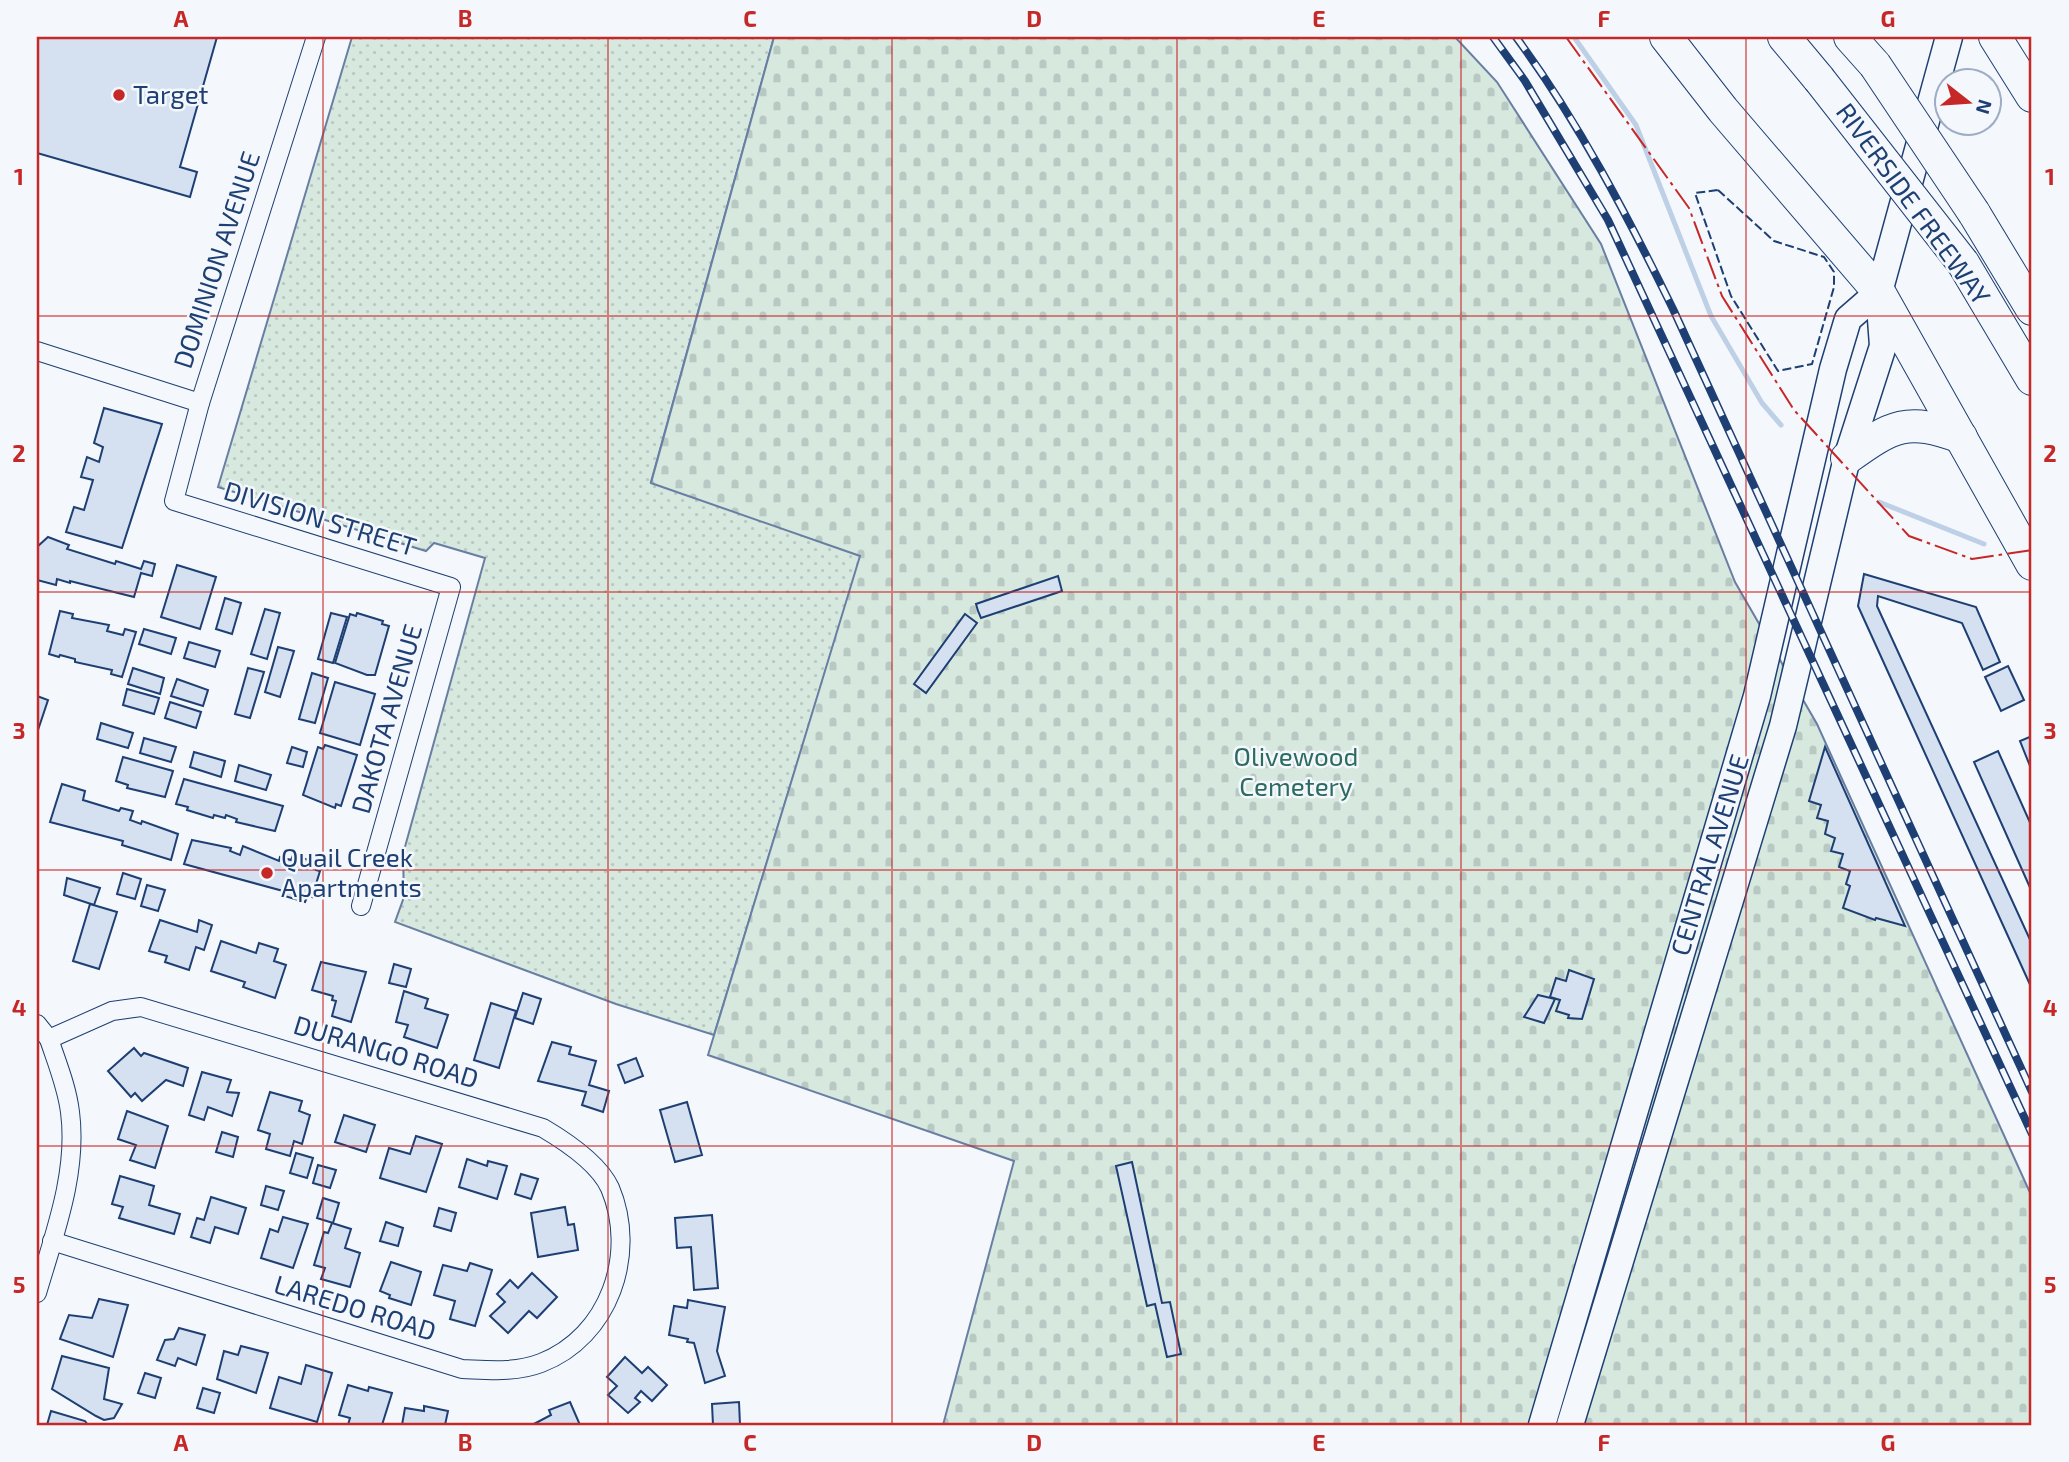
<svg xmlns="http://www.w3.org/2000/svg" width="2069" height="1462" font-family="'Exo 2',sans-serif">
  <style>
    .grass { fill: url(#grass-dots); stroke: #687fa3; stroke-width: 2 }
    .cemetery { fill: url(#cemetery-stones); stroke: #687fa3; stroke-width: 2 }
    .lines { fill: none; stroke-linecap: round; stroke-linejoin: round }
    .stream { stroke: #bed0e5; stroke-width: 5 }
    .building { fill: #d5e0f0; stroke: #1d3f73; stroke-width: 2 }
    .street-casing { stroke: #1d3f73; stroke-width: 20 }
    .primary-casing { stroke: #1d3f73; stroke-width: 29 }
    .highway-casing { stroke: #1d3f73; stroke-width: 34 }
    .street { stroke: #f4f7fb; stroke-width: 18 }
    .primary { stroke: #f4f7fb; stroke-width: 26 }
    .highway { stroke: #f4f7fb; stroke-width: 32 }
    .rail-casing { stroke: #1d3f73; stroke-width: 8 }
    .rail { stroke: #f4f7fb; stroke-width: 5; stroke-dasharray: 16; stroke-linecap: butt }
    .highway-bridge-casing { stroke: #1d3f73; stroke-width: 34; stroke-linecap: butt }
    .highway-bridge { stroke: #f4f7fb; stroke-width: 32 }
    .fence { stroke: #1d3f73; stroke-width: 2; stroke-dasharray: 9 3.5; stroke-linecap: butt }
    .power { stroke: #c62828; stroke-width: 2; stroke-dasharray: 24 5 3.5 5; stroke-linecap: butt }
    .grid { fill: none; stroke: #c62828; stroke-width: 2; stroke-opacity: 0.55 }
    .poi-dot { fill: #c62828; stroke: #f4f7fb; stroke-width: 2.5 }
    .labels { text-anchor: middle; stroke-width: 5; stroke-linejoin: round; paint-order: stroke }
    .poi-label { font-size: 26px; fill: #1d3f73; stroke: #f4f7fb; text-anchor: start }
    .street-label { font-size: 26px; fill: #1d3f73; stroke: #f4f7fb }
    .park-label { font-size: 26px; fill: #2c6c60; stroke: #f4f7fb }
    .neatline { fill: none; stroke: #c62828; stroke-width: 2.5 }
    .grid-label { font-size: 23px; text-anchor: middle; font-weight: bold; fill: #c62828 }
  </style>
  <defs>
    <pattern id="grass-dots" width="8" height="8" patternUnits="userSpaceOnUse" patternTransform="scale(1.75)"><rect width="8" height="8" fill="#d7e8df"/><path d="M2 2h.1M6 6h.1" fill="none" stroke="#b8c8c3" stroke-width="1.8" stroke-linecap="round"/></pattern>
    <pattern id="cemetery-stones" width="16" height="16" patternUnits="userSpaceOnUse" patternTransform="scale(1.75)"><rect width="16" height="16" fill="#d7e8df"/><path d="M2 7V4a2 2 0 0 1 4 0v3zM10 15v-3a2 2 0 0 1 4 0v3z" fill="#b8c8c3"/></pattern>
  </defs>
  <rect width="100%" height="100%" fill="#f4f7fb"/>
  <path class="grass" d="M352,37H774L651,482L861,555L714,1035L616,1004L395,922L404,897L403,854L485,558L434,543L426,551L218,487Z"/>
  <path class="cemetery" d="M774,37H1455L1497,82L1601,244L1735,582L1817,724L2032,1197V1425H943L1014,1161L708,1055L860,556L651,483Z"/>
  <g class="lines">
    <g class="stream">
      <path d="M1574,37L1636,125L1711,316L1762,403L1781,425"/>
      <path d="M1879,502L1984,544"/>
    </g>
  </g>
  <g class="building">
    <path d="M37,37H217L180,167L197,172L190,197L37,153Z"/>
    <path d="M104,408L162,424L122,548L66,532L74,507L84,510L93,480L81,477L87,457L99,462L103,447L94,443Z"/>
    <path d="M48,537L69,545L67,549L115,564L116,561L141,569L144,561L155,564L152,576L141,573L134,597L70,581V583L57,579L56,585L37,580V547Z"/>
    <path d="M177,565L216,577L200,629L161,617Z"/>
    <path d="M1864,574L1976,607L2000,662L1983,670L1962,623L1878,596L1877,606L2032,944V989L1858,606Z"/>
    <path d="M1058,576L1062,591L981,618L978,611L976,604Z"/>
    <path d="M225,598L241,603L232,634L216,629Z"/>
    <path d="M265,609L280,613L267,659L251,654Z"/>
    <path d="M60,611L73,614L72,618L109,625L107,631L123,635L125,629L136,632L122,677L111,674L112,670L75,662V659L60,655L59,657L49,654Z"/>
    <path d="M331,613L347,617L333,663L318,659Z"/>
    <path d="M357,613L383,621L382,624L389,626L375,675H367L335,663L350,614L356,616Z"/>
    <path d="M965,614L977,623L926,693L914,684Z"/>
    <path d="M144,629L176,638L171,654L139,644Z"/>
    <path d="M189,642L220,651L215,667L184,658Z"/>
    <path d="M278,647L294,651L280,697L265,692Z"/>
    <path d="M2008,666L2024,700L2001,711L1985,677Z"/>
    <path d="M133,668L164,678L160,694L128,684Z"/>
    <path d="M248,668L264,672L250,718L235,714Z"/>
    <path d="M312,673L328,678L315,723L299,719Z"/>
    <path d="M177,679L208,690L203,706L171,696Z"/>
    <path d="M335,682L375,694L360,745L320,733Z"/>
    <path d="M127,689L159,698L154,714L123,705Z"/>
    <path d="M37,696L48,700L38,730H37Z"/>
    <path d="M170,702L201,712L196,728L165,718Z"/>
    <path d="M101,723L133,733L128,748L97,739Z"/>
    <path d="M2032,736V771L2020,741Z"/>
    <path d="M144,738L176,747L171,762L140,753Z"/>
    <path d="M325,745L357,755L341,806L336,804L335,808L303,795L318,747L323,749Z"/>
    <path d="M292,747L307,752L303,767L287,763Z"/>
    <path d="M1825,747L1905,926L1876,918L1875,920L1843,908L1850,886L1846,884L1850,871L1839,867L1843,854L1831,851L1835,838L1825,834L1828,821L1817,818L1821,805L1809,801Z"/>
    <path d="M1998,751L2032,827V892L1974,762Z"/>
    <path d="M194,752L225,761L221,777L190,767Z"/>
    <path d="M123,757L173,771L165,797L127,788L128,785L116,781Z"/>
    <path d="M239,765L271,775L266,790L235,781Z"/>
    <path d="M184,779L283,806L275,831L236,822L237,819L226,815L225,818L214,815L213,818L187,810L188,807L176,804Z"/>
    <path d="M62,784L85,791L83,800L119,811L121,808L133,811L130,820L141,824L142,821L178,834L171,860L122,845L123,841L50,822Z"/>
    <path d="M192,840L231,848L230,851L240,855L243,846L279,861L280,857L291,860L293,855L318,863L316,870L320,871L312,897L308,895L305,902L281,895L283,891L184,864Z"/>
    <path d="M123,873L141,879L135,899L117,894Z"/>
    <path d="M67,878L100,888L94,905L64,895Z"/>
    <path d="M147,885L165,890L158,911L141,906Z"/>
    <path d="M90,904L117,912L99,969L73,961Z"/>
    <path d="M160,920L197,932L199,920L212,925L204,950L196,947L189,970L165,962L167,956L149,951Z"/>
    <path d="M221,941L256,953L259,943L278,949L274,961L286,965L275,998L243,987L245,982L211,971Z"/>
    <path d="M321,962L366,972L351,1022L332,1016L336,1001L332,1000L333,996L312,990Z"/>
    <path d="M394,964L411,969L406,987L389,983Z"/>
    <path d="M1569,970L1594,979L1582,1019L1568,1018L1569,1015L1556,1011L1560,1000L1550,997L1556,978L1566,981Z"/>
    <path d="M404,991L428,999L425,1008L448,1015L437,1048L404,1037L408,1025L396,1022Z"/>
    <path d="M523,993L541,999L533,1024L515,1018Z"/>
    <path d="M1538,995L1555,999L1544,1023L1524,1017Z"/>
    <path d="M491,1003L516,1011L499,1068L474,1060Z"/>
    <path d="M552,1042L571,1047L569,1054L596,1061L589,1085L609,1091L603,1112L582,1105L586,1092L538,1081Z"/>
    <path d="M134,1048L141,1056L144,1053L188,1068L183,1086L166,1080L142,1101L135,1093L131,1097L108,1071Z"/>
    <path d="M636,1058L643,1076L625,1083L618,1065Z"/>
    <path d="M202,1072L231,1080L227,1092L239,1093L232,1116L208,1107L204,1120L189,1115Z"/>
    <path d="M270,1092L302,1101L299,1111L310,1115L302,1144L294,1141L290,1156L266,1149L270,1134L258,1130Z"/>
    <path d="M687,1102L702,1155L675,1162L660,1110Z"/>
    <path d="M127,1111L168,1126L155,1168L130,1160L136,1145L118,1139Z"/>
    <path d="M344,1115L375,1125L366,1152L335,1142Z"/>
    <path d="M222,1132L238,1137L233,1157L216,1152Z"/>
    <path d="M416,1136L442,1144L426,1192L380,1178L389,1148L410,1154Z"/>
    <path d="M296,1153L313,1158L307,1178L290,1173Z"/>
    <path d="M467,1159L487,1166L488,1161L507,1166L497,1199L459,1187Z"/>
    <path d="M1132,1162L1162,1303L1170,1302L1181,1354L1167,1357L1155,1304L1147,1306L1116,1166Z"/>
    <path d="M318,1165L336,1170L330,1188L313,1183Z"/>
    <path d="M521,1174L538,1179L531,1199L515,1194Z"/>
    <path d="M120,1176L154,1186L149,1205L180,1214L174,1234L119,1218L123,1207L112,1204Z"/>
    <path d="M266,1186L284,1191L278,1210L261,1205Z"/>
    <path d="M211,1197L246,1208L238,1234L215,1227L210,1243L191,1237L197,1218L204,1220Z"/>
    <path d="M323,1198L339,1203L333,1223L317,1218Z"/>
    <path d="M565,1207L568,1225L574,1224L578,1250L538,1257L531,1213Z"/>
    <path d="M439,1208L456,1213L451,1231L434,1226Z"/>
    <path d="M712,1215L718,1288L694,1290L691,1247L677,1248L675,1218Z"/>
    <path d="M283,1217L308,1224L293,1268L261,1258L270,1229L278,1232Z"/>
    <path d="M386,1222L403,1228L398,1246L380,1241Z"/>
    <path d="M332,1223L351,1229L345,1248L360,1253L350,1287L321,1279L325,1268L314,1265L324,1232L328,1233Z"/>
    <path d="M391,1262L421,1272L411,1305L389,1298L390,1295L380,1291Z"/>
    <path d="M470,1263L492,1270L475,1326L450,1319L455,1301L434,1295L443,1265L467,1271Z"/>
    <path d="M532,1273L557,1297L537,1318L529,1311L508,1333L490,1316L505,1302L497,1294L510,1280L518,1288Z"/>
    <path d="M99,1299L128,1305L113,1357L60,1339L69,1315L92,1318Z"/>
    <path d="M688,1300L725,1307L717,1351L725,1376L705,1383L694,1343L687,1342L688,1339L669,1335L674,1306L687,1308Z"/>
    <path d="M179,1328L205,1335L196,1365L178,1358L175,1366L157,1360L165,1340L174,1339Z"/>
    <path d="M241,1346L268,1353L256,1393L217,1379L224,1351L238,1355Z"/>
    <path d="M62,1356L109,1368L104,1399L122,1404L114,1418L104,1420L96,1416L52,1389Z"/>
    <path d="M625,1357L642,1373L648,1367L667,1385L652,1401L641,1391L635,1398L640,1402L628,1413L608,1395L617,1386L607,1377Z"/>
    <path d="M306,1365L332,1373L317,1422L270,1408L279,1377L301,1384Z"/>
    <path d="M145,1373L161,1378L155,1398L138,1393Z"/>
    <path d="M348,1385L368,1391L369,1387L392,1393L382,1425H348L350,1418L339,1415Z"/>
    <path d="M203,1388L220,1393L214,1413L197,1408Z"/>
    <path d="M570,1402L580,1425H532L551,1415L549,1410Z"/>
    <path d="M739,1402L740,1425H713L712,1404Z"/>
    <path d="M424,1406L448,1411L445,1425H402L405,1408L424,1411Z"/>
    <path d="M51,1411L85,1421L88,1425H47Z"/>
  </g>
  <g class="lines">
    <g class="street-casing">
      <g id="street">
        <path d="M316,37L200,403L174,501L451,587L361,906"/>
        <path d="M37,351L200,403"/>
        <path d="M37,1024L49,1039L112,1011L141,1007L543,1128C565,1141 599,1164 610,1188C638,1254 609,1337 541,1363C515,1373 489,1370 462,1369L52,1241"/>
        <path d="M37,1293C54,1235 78,1173 70,1112C67,1087 57,1063 49,1039"/>
      </g>
    </g>
    <g class="primary-casing">
      <g id="primary">
        <path d="M1542,1425L1757,696L1833,369L1848,319L1879,292"/>
        <path d="M1570,1425L1783,726L1847,458L1883,346L1879,292L1949,37"/>
      </g>
    </g>
    <g class="highway-casing">
      <g id="highway">
        <path d="M1666,37L1723,110L1879,292L2032,564"/>
        <path d="M1784,37L1819,79"/>
        <path d="M1850,37L1875,65"/>
        <path d="M1995,37L2032,96"/>
        <path d="M1974,213L2032,309"/>
        <path d="M1963,263L2032,379"/>
        <path d="M1847,458C1893,425 1907,417 1961,437"/>
      </g>
    </g>
    <use href="#street" class="street"/>
    <use href="#primary" class="primary"/>
    <use href="#highway" class="highway"/>
    <g class="rail-casing">
      <g id="rail">
        <path d="M1493,37L1525,81L1608,220L2032,1134"/>
        <path d="M1516,37C1578,121 1627,215 1673,309L2032,1092"/>
      </g>
    </g>
    <use href="#rail" class="rail"/>
    <g class="highway-bridge-casing">
      <g id="highway-bridge">
        <path d="M1875,65L1974,213"/>
        <path d="M1819,79L1963,263"/>
      </g>
    </g>
    <use href="#highway-bridge" class="highway-bridge"/>
    <path class="fence" d="M1718,190L1774,241L1824,257L1834,272V287L1812,364L1778,371L1731,296L1695,193Z"/>
    <path class="power" d="M1566,37L1689,208L1722,296L1794,410L1909,536L1972,559L2032,550"/>
  </g>
  <path class="grid" d="M323,37V1425M608,37V1425M892,37V1425M1177,37V1425M1461,37V1425M1746,37V1425M37,316H2032M37,592H2032M37,870H2032M37,1146H2032"/>
  <g class="poi-dot">
    <circle cx="119" cy="95" r="7"/>
    <circle cx="267" cy="873" r="7"/>
  </g>
  <g class="labels">
    <g class="poi-label">
      <text x="133" y="104">Target</text>
      <text x="281" y="867">Quail Creek<tspan x="281" dy="30">Apartments</tspan></text>
    </g>
    <g class="street-label">
      <text transform="translate(1913 204) rotate(54)" y="9">RIVERSIDE FREEWAY</text>
      <text transform="translate(217 260) rotate(-72)" y="9">DOMINION AVENUE</text>
      <text transform="translate(320 519) rotate(17)" y="9">DIVISION STREET</text>
      <text transform="translate(387 719) rotate(-74)" y="9">DAKOTA AVENUE</text>
      <text transform="translate(1710 855) rotate(-73)" y="9">CENTRAL AVENUE</text>
      <text transform="translate(386 1052) rotate(17)" y="9">DURANGO ROAD</text>
      <text transform="translate(355 1308) rotate(17)" y="9">LAREDO ROAD</text>
    </g>
    <g class="park-label">
      <text x="1296" y="766">Olivewood<tspan x="1296" dy="30">Cemetery</tspan></text>
    </g>
  </g>
  <rect width="2069" height="1462" fill="none" stroke="#f4f7fb" stroke-width="77"/>
  <g transform="translate(1968 102) rotate(107)"><circle r="33" fill="#f4f7fb" stroke="#9eadc5" stroke-width="2"/>
  <path d="M0-5L12 26L0 18L-12 26Z" fill="#c62828"/>
  <text y="-10" font-size="19" font-weight="bold" text-anchor="middle" fill="#1d3f73">N</text>
  </g>
  <rect x="38" y="38" width="1992" height="1386" class="neatline"/>
  <g class="grid-label">
    <text x="181" y="27">A</text>
    <text x="465" y="27">B</text>
    <text x="750" y="27">C</text>
    <text x="1034" y="27">D</text>
    <text x="1319" y="27">E</text>
    <text x="1604" y="27">F</text>
    <text x="1888" y="27">G</text>
    <text x="19" y="185">1</text>
    <text x="2050" y="185">1</text>
    <text x="19" y="462">2</text>
    <text x="2050" y="462">2</text>
    <text x="19" y="739">3</text>
    <text x="2050" y="739">3</text>
    <text x="19" y="1016">4</text>
    <text x="2050" y="1016">4</text>
    <text x="19" y="1293">5</text>
    <text x="2050" y="1293">5</text>
    <text x="181" y="1451">A</text>
    <text x="465" y="1451">B</text>
    <text x="750" y="1451">C</text>
    <text x="1034" y="1451">D</text>
    <text x="1319" y="1451">E</text>
    <text x="1604" y="1451">F</text>
    <text x="1888" y="1451">G</text>
  </g>
</svg>
